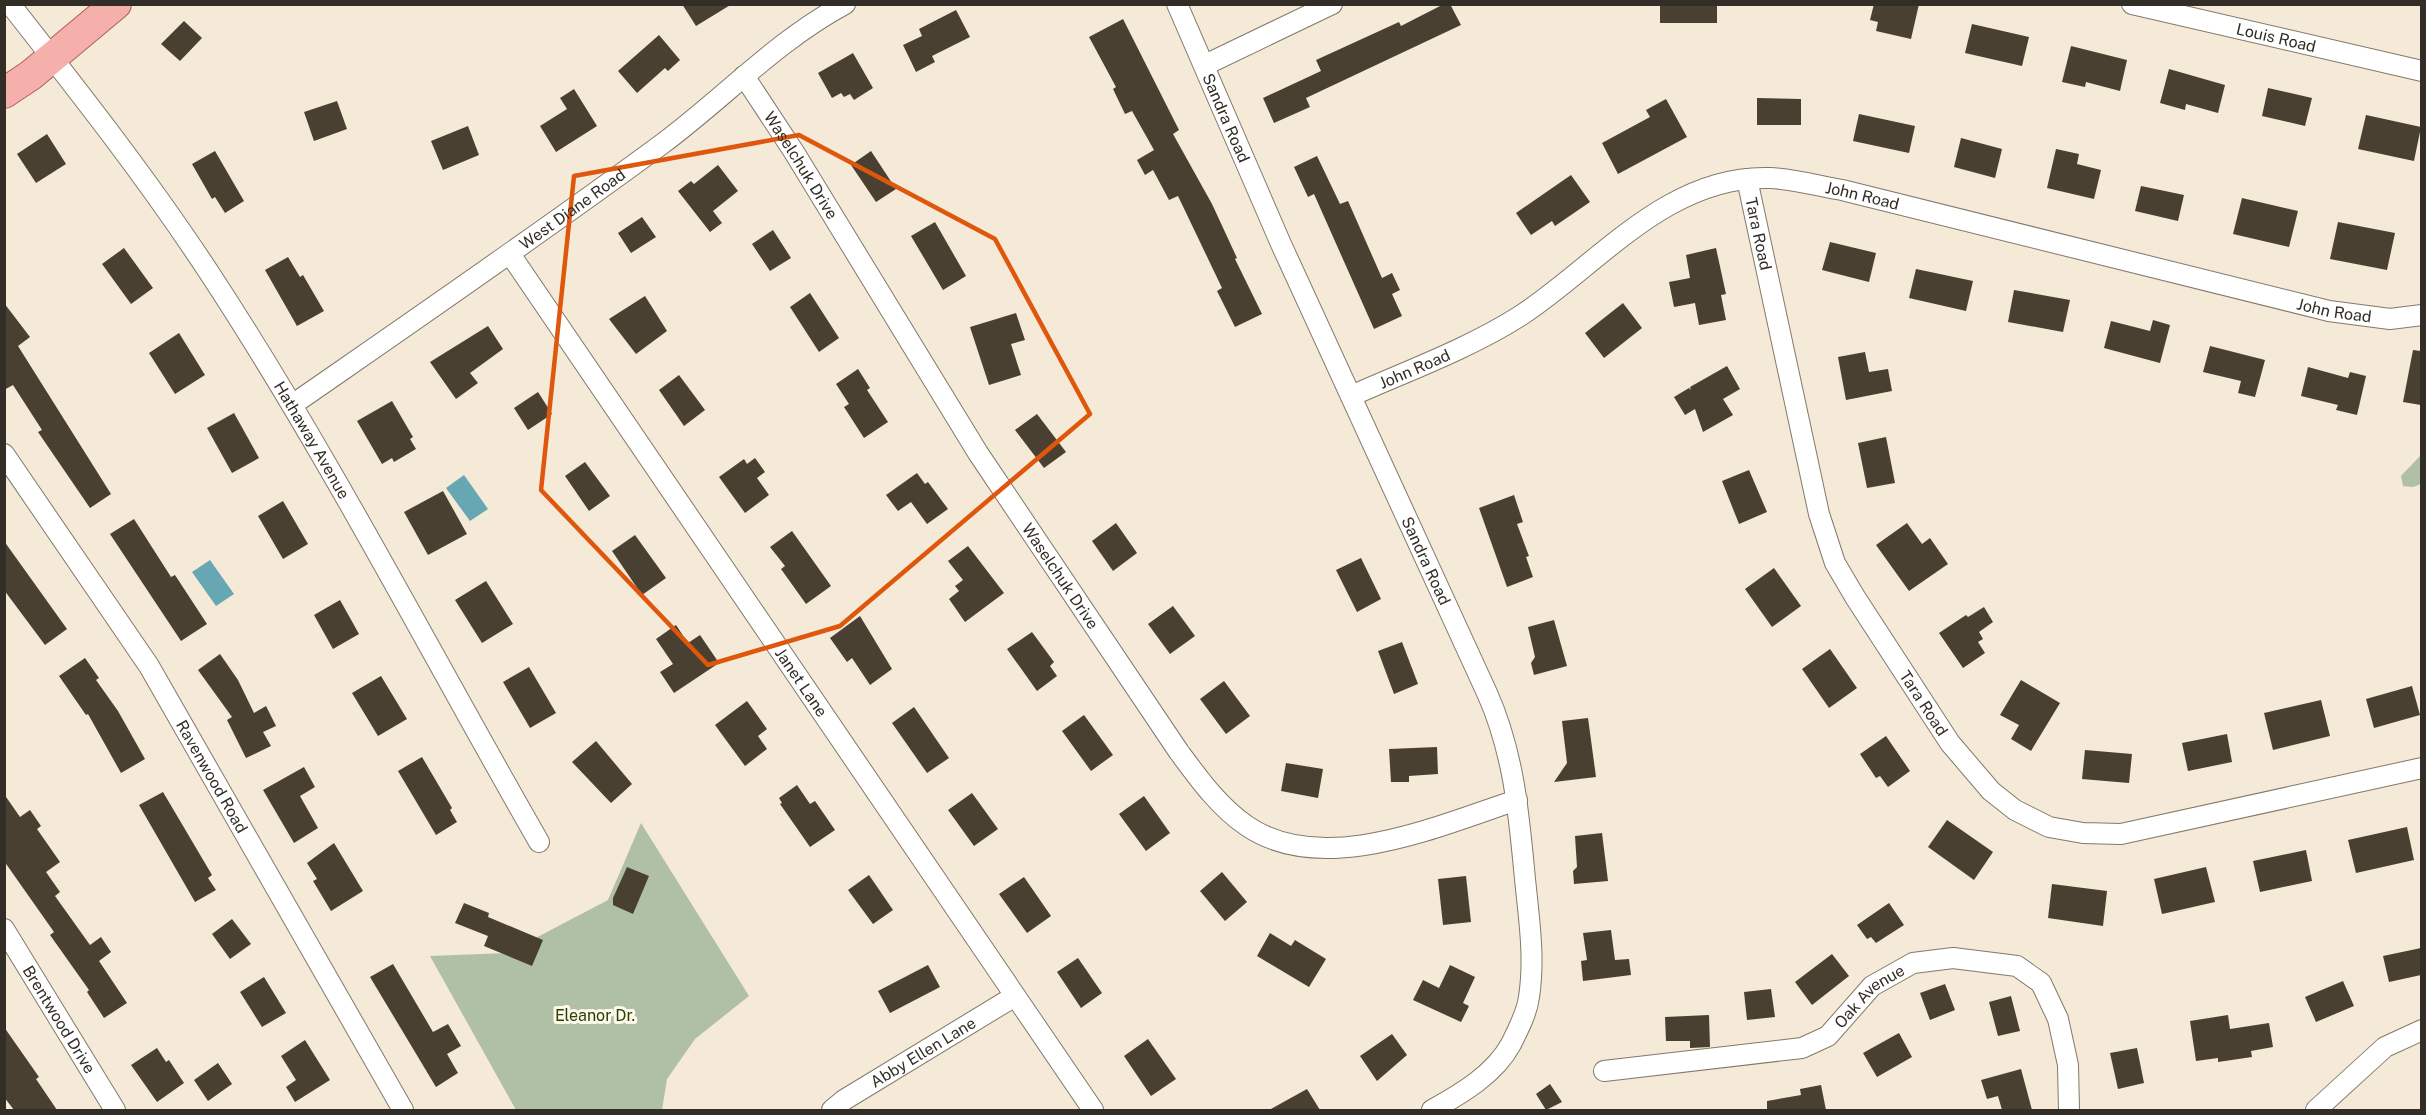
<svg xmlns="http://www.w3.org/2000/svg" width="2426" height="1115" font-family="'Public Sans',sans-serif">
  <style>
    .green { fill: #afc0a4 }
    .water { fill: #67a7b4 }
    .building { fill: #4a4032 }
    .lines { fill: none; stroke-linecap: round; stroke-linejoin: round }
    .minor-casing { stroke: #837969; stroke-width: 22 }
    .primary-casing { stroke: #ad605a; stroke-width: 32 }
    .minor { stroke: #fff; stroke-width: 20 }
    .primary { stroke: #f5b0ac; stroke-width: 30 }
    .marked { fill: none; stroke: #df570d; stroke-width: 4.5; stroke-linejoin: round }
    .labels { text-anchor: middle; stroke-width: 6; stroke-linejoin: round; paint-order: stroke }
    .street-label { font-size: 16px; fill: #322e27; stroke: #fef7ec }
    .park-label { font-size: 16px; fill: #244300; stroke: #fef7ec }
  </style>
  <rect width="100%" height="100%" fill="#f5e9d7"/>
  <g class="green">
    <path d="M2421,455V484L2413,487L2403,486L2401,476Z"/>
    <path d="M641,823L749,996L695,1039L667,1079L662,1110H516L430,956L507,953L608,900Z"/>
  </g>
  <g class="water">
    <path d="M464,475L488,509L470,521L446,488Z"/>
    <path d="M210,560L234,594L216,606L192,572Z"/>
  </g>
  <g class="building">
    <path d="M682,4H732L696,26Z"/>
    <path d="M1444,4H1450L1461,25L1306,98L1310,107L1274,123L1263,98L1321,71L1316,60L1399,22L1401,26Z"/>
    <rect x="1660" y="4" width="57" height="19"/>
    <path d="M1874,4H1919L1911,39L1876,31L1878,22L1870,20Z"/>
    <path d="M956,10L970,37L932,56L935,62L916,72L903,45L922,36L919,29Z"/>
    <path d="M1123,19L1179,130L1173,134L1212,204L1237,258L1235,259L1262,314L1235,327L1217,291L1222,288L1178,196L1169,200L1153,170L1145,175L1137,160L1154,150L1132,111L1125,114L1113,89L1116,87L1089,37Z"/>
    <path d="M184,21L202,38L180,61L161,44Z"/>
    <path d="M1972,24L2029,37L2022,66L1965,53Z"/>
    <path d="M659,35L680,60L668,71L665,68L637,93L618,71Z"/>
    <path d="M2071,46L2127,60L2120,91L2086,82L2085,87L2062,82Z"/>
    <path d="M853,53L873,88L854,100L850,94L844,97L841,93L832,98L818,73Z"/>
    <path d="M2169,69L2225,85L2218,113L2186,104L2185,110L2160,103Z"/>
    <path d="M2268,88L2312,98L2305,126L2262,116Z"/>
    <path d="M574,89L597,126L556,152L540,126L567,109L560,98Z"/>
    <path d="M1757,98L1801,99V125H1757Z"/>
    <path d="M1666,99L1687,137L1618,174L1602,143L1650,117L1646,110Z"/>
    <path d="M337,101L347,129L314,141L304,112Z"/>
    <path d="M1859,114L1915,126L1909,153L1853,141Z"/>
    <path d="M2366,115L2421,127L2414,161L2358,149Z"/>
    <path d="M468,126L479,155L443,170L431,141Z"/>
    <path d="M47,134L66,164L36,183L17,154Z"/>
    <path d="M1961,138L2002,149L1995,178L1954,167Z"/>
    <path d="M2056,149L2079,154L2077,164L2101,170L2094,199L2047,188Z"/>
    <path d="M215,151L244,201L225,213L215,197L212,199L192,164Z"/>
    <path d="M871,151L896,189L876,202L851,165Z"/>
    <path d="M1317,156L1340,204L1348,201L1382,278L1392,273L1400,290L1392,294L1402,316L1374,329L1314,194L1308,197L1294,167Z"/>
    <path d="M718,165L738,191L713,211L722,223L710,232L678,191L691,181L694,184Z"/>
    <path d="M1571,175L1590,202L1555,226L1552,221L1531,235L1516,213Z"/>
    <path d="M2141,186L2184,195L2178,221L2135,211Z"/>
    <path d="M2242,198L2298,211L2289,247L2233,234Z"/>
    <path d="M642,217L656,237L631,253L618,233Z"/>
    <path d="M935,222L966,276L943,290L911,236Z"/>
    <path d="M2338,222L2395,233L2387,270L2330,259Z"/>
    <path d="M773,230L791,258L770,271L752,244Z"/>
    <path d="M1830,242L1876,253L1869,282L1822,270Z"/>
    <path d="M124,248L153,288L131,304L102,264Z"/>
    <path d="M1716,248L1726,294L1721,295L1726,320L1699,325L1695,303L1674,307L1669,282L1690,278L1686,255Z"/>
    <path d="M288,257L300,277L303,275L324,311L297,326L265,270Z"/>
    <path d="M1916,269L1973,281L1966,311L1909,298Z"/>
    <path d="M2014,290L2070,300L2063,332L2008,322Z"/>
    <path d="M810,293L839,338L819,352L790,307Z"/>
    <path d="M645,296L667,331L636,354L609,319Z"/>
    <path d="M4,303L30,337L18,346L111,494L90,508L38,432L42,430L13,385L4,390Z"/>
    <path d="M1623,303L1642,328L1604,358L1585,333Z"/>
    <path d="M1016,313L1025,340L1011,344L1021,375L989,385L970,327Z"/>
    <path d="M2153,320L2170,325L2160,363L2104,348L2111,321L2150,331Z"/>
    <path d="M488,326L503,349L470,373L478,383L456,399L430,362Z"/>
    <path d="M179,333L205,375L175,394L149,353Z"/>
    <path d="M2210,346L2265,360L2255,397L2238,393L2241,381L2203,372Z"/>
    <path d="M2413,350L2421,351V405L2403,402Z"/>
    <path d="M1865,352L1869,372L1888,369L1892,391L1846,400L1838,357Z"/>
    <path d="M1727,366L1740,389L1723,399L1733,415L1703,432L1695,409L1685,415L1674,397L1689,388L1691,390L1690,387Z"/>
    <path d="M2308,367L2348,378L2350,372L2366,376L2357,415L2336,410L2338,405L2301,396Z"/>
    <path d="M858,369L870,388L867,390L888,422L864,438L844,407L849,404L836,384Z"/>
    <path d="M679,375L705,410L684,426L659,390Z"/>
    <path d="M538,392L552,414L528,430L514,408Z"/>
    <path d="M392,401L413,437L410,439L416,449L394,462L392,458L382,464L357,421Z"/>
    <path d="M234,413L259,458L232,473L207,428Z"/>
    <path d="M1037,414L1066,452L1044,468L1015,430Z"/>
    <path d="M1886,437L1895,483L1867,488L1858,443Z"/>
    <path d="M755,458L765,472L757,478L769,495L745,513L719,477L744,459L747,464Z"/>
    <path d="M585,462L610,496L589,511L565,476Z"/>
    <path d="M1749,470L1767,512L1739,524L1722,481Z"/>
    <path d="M917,473L925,484L928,482L948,509L927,524L911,502L898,511L886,495Z"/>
    <path d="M443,491L467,534L428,555L404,512Z"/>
    <path d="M1514,495L1523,522L1517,524L1529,556L1526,557L1533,577L1507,587L1479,508Z"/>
    <path d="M283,501L308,544L283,559L258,516Z"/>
    <path d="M134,519L171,577L175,575L207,624L181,641L110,534Z"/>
    <path d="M1116,523L1137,553L1113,571L1092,541Z"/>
    <path d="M1907,523L1922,544L1930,538L1948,564L1909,591L1876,545Z"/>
    <path d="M792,531L831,586L806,604L781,569L785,566L770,547Z"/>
    <path d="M635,535L666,578L642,595L612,551Z"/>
    <path d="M4,541L67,629L45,645L4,590Z"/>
    <path d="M968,546L1004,593L965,622L949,599L959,591L955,586L963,580L948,561Z"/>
    <path d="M1361,558L1381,599L1357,612L1336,570Z"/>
    <path d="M1774,568L1801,606L1772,627L1745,589Z"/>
    <path d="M486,581L513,624L482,643L455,600Z"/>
    <path d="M340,600L359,634L333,649L314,615Z"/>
    <path d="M1173,606L1195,636L1170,654L1148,624Z"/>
    <path d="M1984,607L1993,622L1979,632L1983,639L1978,642L1985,653L1963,668L1939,633L1966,615L1968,617Z"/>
    <path d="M860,616L892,669L870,685L852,658L847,662L830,638Z"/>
    <path d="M1554,620L1567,666L1534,675L1531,663L1535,657L1528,627Z"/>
    <path d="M676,625L688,643L700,635L719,663L674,693L660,672L673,664L656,639Z"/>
    <path d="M1032,632L1054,662L1050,666L1057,676L1037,691L1007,649Z"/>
    <path d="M1402,642L1418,684L1394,694L1378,651Z"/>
    <path d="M1830,649L1857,688L1829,708L1802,669Z"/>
    <path d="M220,654L238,680L254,713L266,706L276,726L263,732L271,746L246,758L227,720L232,717L198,670Z"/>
    <path d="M85,658L99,678L96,680L118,711L145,759L121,773L88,714L86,715L59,676Z"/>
    <path d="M529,667L556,713L530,728L503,682Z"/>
    <path d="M381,676L407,719L378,736L352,693Z"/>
    <path d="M2021,680L2060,703L2031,751L2011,739L2019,725L2000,715Z"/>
    <path d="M1224,681L1250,716L1226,734L1200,699Z"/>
    <path d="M2412,686L2420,715L2374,728L2366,699Z"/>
    <path d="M2321,700L2330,736L2273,750L2264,713Z"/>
    <path d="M747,701L767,729L758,736L767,749L745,766L715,725Z"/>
    <path d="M914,707L949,758L927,773L892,723Z"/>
    <path d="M1084,715L1113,755L1091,771L1062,731Z"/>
    <path d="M1588,718L1596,777L1554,782L1567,763L1562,721Z"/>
    <path d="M2227,734L2232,762L2188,771L2182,743Z"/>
    <path d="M1886,736L1910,771L1888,787L1880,776L1876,778L1860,754Z"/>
    <path d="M596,741L632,784L611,803L572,762Z"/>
    <path d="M1437,747L1438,774L1409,776V782H1391L1389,749Z"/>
    <path d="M2085,750L2132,754L2129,783L2082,779Z"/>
    <path d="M422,757L452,808L450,810L457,822L436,835L398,771Z"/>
    <path d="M1286,763L1323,769L1318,798L1281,791Z"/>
    <path d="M304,767L315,787L300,796L318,828L294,843L263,790Z"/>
    <path d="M797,785L810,804L815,801L835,830L810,847L780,804L782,803L779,798Z"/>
    <path d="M163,792L212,875L208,878L216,890L195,902L139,805Z"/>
    <path d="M972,793L998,829L974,846L948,810Z"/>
    <path d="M4,794L20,817L30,810L41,826L37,829L60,862L46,872L60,892L55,896L90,945L101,937L111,952L99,961L127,1003L104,1018L87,992L89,990L50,935L54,932L4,861Z"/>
    <path d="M1144,796L1170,833L1146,851L1119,814Z"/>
    <path d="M1947,820L1993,852L1974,880L1928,847Z"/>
    <path d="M2407,827L2414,860L2356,873L2348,840Z"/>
    <path d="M1602,833L1608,881L1574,884L1573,871L1577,867L1575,836Z"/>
    <path d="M334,843L363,891L331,911L313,881L317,879L307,863Z"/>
    <path d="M2306,850L2312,881L2260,892L2253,861Z"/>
    <path d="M627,867L649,876L633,914L613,905V898Z"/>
    <path d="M2206,867L2215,902L2162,914L2154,879Z"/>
    <path d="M1222,872L1247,902L1225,921L1200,891Z"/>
    <path d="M869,875L893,910L873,924L848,890Z"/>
    <path d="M1466,876L1471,922L1443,925L1438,879Z"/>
    <path d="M1024,877L1051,916L1027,933L999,894Z"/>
    <path d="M2052,884L2107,891L2103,926L2048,918Z"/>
    <path d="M464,903L489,913L488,917L543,940L532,966L484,946L488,936L455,923Z"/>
    <path d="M1889,903L1904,925L1876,943L1871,937L1867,939L1857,925Z"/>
    <path d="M232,919L251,944L230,959L212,934Z"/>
    <path d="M1611,930L1615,960L1629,959L1631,975L1583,981L1581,961L1587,960L1583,933Z"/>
    <path d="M1270,933L1291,946L1295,940L1326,959L1309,987L1257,956Z"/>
    <path d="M2421,948V975L2389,982L2383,956Z"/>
    <path d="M1832,954L1849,976L1812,1005L1795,982Z"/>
    <path d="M1078,958L1102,993L1081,1008L1057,972Z"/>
    <path d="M393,964L433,1032L448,1024L461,1046L447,1054L458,1073L436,1087L370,977Z"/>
    <path d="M928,965L940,987L890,1013L878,991Z"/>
    <path d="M1450,965L1475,977L1463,1003L1469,1006L1461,1022L1413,1000L1423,980L1439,988Z"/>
    <path d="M264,977L286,1013L262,1027L240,992Z"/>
    <path d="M2343,981L2354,1006L2316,1022L2305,997Z"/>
    <path d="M1945,984L1955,1010L1930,1020L1920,993Z"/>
    <path d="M1771,989L1775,1017L1747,1020L1744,992Z"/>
    <path d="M2011,996L2020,1031L1998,1036L1989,1002Z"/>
    <path d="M1709,1015L1710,1047L1690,1048V1041H1666L1665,1017Z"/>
    <path d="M2228,1015L2230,1029L2269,1023L2273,1047L2251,1051L2252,1057L2218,1062V1058L2196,1061L2190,1021Z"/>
    <path d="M4,1027L39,1077L36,1079L57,1110H14L4,1097Z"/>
    <path d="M1899,1033L1912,1057L1877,1077L1863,1053Z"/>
    <path d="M1392,1034L1407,1055L1377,1081L1360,1056Z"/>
    <path d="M1148,1039L1176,1079L1151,1096L1124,1056Z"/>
    <path d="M305,1040L330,1080L295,1102L286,1087L296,1080L281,1056Z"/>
    <path d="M157,1048L166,1062L169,1060L184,1083L157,1102L131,1065Z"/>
    <path d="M2137,1048L2144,1083L2118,1089L2110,1053Z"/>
    <path d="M218,1063L232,1084L208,1101L194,1080Z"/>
    <path d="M2021,1069L2032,1110H2002L1998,1096L1987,1099L1981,1080Z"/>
    <path d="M1550,1084L1562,1102L1546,1110L1536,1094Z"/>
    <path d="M1821,1085L1826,1110H1767V1101L1801,1095L1800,1089Z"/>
    <path d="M1307,1089L1320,1110H1269Z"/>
  </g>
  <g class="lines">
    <g class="minor-casing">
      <g id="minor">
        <path id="s1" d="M10,4C80,93 150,182 212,277C331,459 431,654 539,842"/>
        <path id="s2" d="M1177,4L1281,244L1487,693C1514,753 1519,815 1525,879C1529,919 1535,958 1529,997C1527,1013 1518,1030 1511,1044C1495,1074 1461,1094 1432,1110"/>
        <path id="s3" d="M2132,4L2422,71"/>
        <path d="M1205,65L1332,4"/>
        <path id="s4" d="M744,76L794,152L978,453L1179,752C1199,779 1219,807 1247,826C1323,878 1440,825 1517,800"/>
        <path id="s5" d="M1747,179L1819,514L1835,563L1855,597L1950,743L1991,791L2015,810L2049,827L2083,833L2121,834L2422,768"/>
        <path id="s6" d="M510,254L1093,1110"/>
        <path id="s7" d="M1351,396C1407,371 1468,349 1520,316C1598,265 1668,174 1770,178C1794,179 1819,186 1842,190L2329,311L2390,319L2422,315"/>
        <path id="s8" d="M292,405C416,319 540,234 662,144C724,98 776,41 845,4"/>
        <path id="s9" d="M4,454L149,666L403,1110"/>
        <path id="s10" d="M4,929L115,1110"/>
        <path id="s11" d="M1604,1071L1802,1048L1828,1036L1872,986L1913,963L1953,958L2017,966L2041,983L2058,1019L2068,1065L2069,1110"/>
        <path id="s12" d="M832,1110L844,1100L1015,996"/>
        <path d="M2316,1110L2385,1047L2422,1030"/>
      </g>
    </g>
    <g class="primary-casing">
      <path id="primary" d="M4,93L31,75L116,4"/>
    </g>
    <use href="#minor" class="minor"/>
    <use href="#primary" class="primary"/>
  </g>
  <path class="marked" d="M799,135L995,239L1090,414L840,626L708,665L541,490L574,176Z"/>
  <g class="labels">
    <g class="street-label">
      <text dy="6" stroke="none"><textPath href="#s3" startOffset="148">Louis Road</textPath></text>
      <text dy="6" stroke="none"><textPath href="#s2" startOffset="124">Sandra Road</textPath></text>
      <text dy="6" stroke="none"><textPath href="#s4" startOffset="106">Waselchuk Drive</textPath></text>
      <text dy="6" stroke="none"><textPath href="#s7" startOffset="573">John Road</textPath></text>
      <text dy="6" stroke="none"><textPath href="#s8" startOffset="342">West Diane Road</textPath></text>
      <text dy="6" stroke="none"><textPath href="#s5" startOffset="56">Tara Road</textPath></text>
      <text dy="6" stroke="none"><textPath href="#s7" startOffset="1059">John Road</textPath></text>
      <text dy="6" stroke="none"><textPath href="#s7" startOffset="69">John Road</textPath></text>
      <text dy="6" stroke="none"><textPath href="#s1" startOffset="531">Hathaway Avenue</textPath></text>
      <text dy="6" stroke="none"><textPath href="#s2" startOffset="610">Sandra Road</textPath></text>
      <text dy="6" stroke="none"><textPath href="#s4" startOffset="592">Waselchuk Drive</textPath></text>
      <text dy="6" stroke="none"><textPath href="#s6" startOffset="518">Janet Lane</textPath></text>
      <text dy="6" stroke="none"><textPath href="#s5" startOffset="560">Tara Road</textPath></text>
      <text dy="6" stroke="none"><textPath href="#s9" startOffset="384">Ravenwood Road</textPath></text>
      <text dy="6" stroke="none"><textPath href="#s11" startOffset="286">Oak Avenue</textPath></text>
      <text dy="6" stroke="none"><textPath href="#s10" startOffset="106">Brentwood Drive</textPath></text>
      <text dy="6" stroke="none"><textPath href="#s12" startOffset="108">Abby Ellen Lane</textPath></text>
    </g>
    <g class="park-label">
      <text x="595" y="1021">Eleanor Dr.</text>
    </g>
  </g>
  <rect width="2426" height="1115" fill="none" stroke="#322e27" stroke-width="12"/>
</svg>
